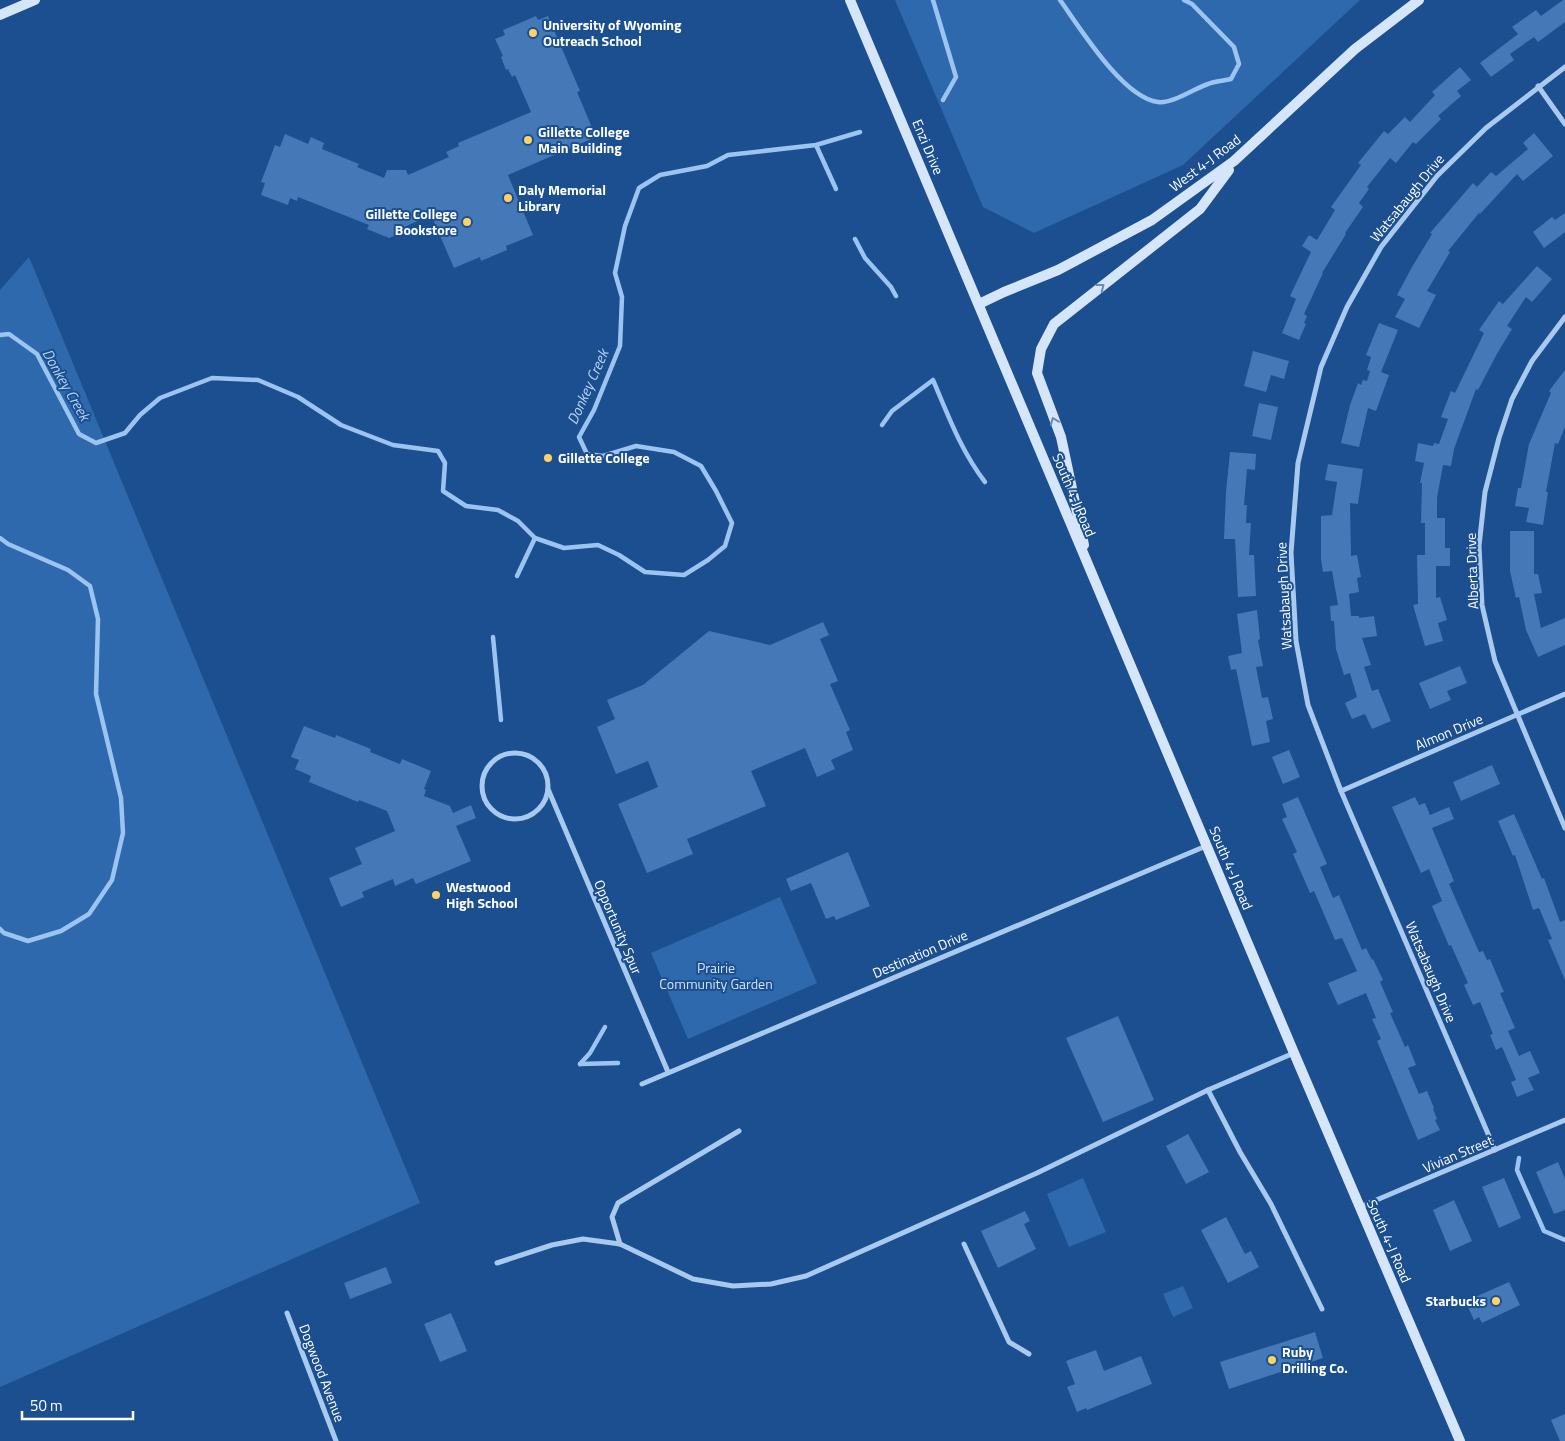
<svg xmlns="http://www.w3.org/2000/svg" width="1565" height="1441" font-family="'Titillium Web',sans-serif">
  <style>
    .green { fill: #2e69ad }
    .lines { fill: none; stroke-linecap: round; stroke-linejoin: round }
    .stream { stroke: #9cc4f0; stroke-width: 4.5 }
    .building { fill: #4478b7 }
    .street { stroke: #a9c9ee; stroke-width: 5 }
    .secondary { stroke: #d6e6fa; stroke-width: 10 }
    .oneway { stroke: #668bba }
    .poi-dot { fill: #ffd166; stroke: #1b4f8f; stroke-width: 2 }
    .labels { text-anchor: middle; stroke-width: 4; stroke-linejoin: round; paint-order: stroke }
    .poi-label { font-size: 14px; font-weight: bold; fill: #fff; stroke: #1b4f8f; text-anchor: start }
    .street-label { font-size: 14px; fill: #fff; stroke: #1b4f8f }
    .park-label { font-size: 14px; fill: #cfe3fa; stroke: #1b4f8f }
    .water-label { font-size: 15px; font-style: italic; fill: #b5d3f5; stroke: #1b4f8f }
  </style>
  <rect width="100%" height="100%" fill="#1b4f8f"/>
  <g class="green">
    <path d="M895,0H1360L1183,165L1034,233L983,207Z"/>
    <path d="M29,257L420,1203L0,1387V290Z"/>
    <path d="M780,897L817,983L688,1039L651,953Z"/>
    <path d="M1083,1178L1106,1232L1069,1247L1047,1194Z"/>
    <path d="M1183,1286L1193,1308L1173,1317L1163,1294Z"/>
  </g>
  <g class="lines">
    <g class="stream">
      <path d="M933,0L956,77L943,100"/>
      <path d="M1060,0C1080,28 1123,98 1158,102C1173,104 1195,88 1208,84C1215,81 1223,81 1231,79L1239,64L1234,47L1192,4L1184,0"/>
      <path d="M816,145L836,189"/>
      <path d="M855,239L865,258L891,287L896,296"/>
      <path d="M0,335L9,334L37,354L79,434L96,443L125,433L140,415L160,398L212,378L258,380L298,397L341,425L393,445L438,451L445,463L443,491L466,506L498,510L518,521L535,538L564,548L598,545L619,555L645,572L684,575L708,560L725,546L732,523L716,491L701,466L674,452L636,446L603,456L587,454L579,437L594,410L620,346L622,297L615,273L625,226L639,188L660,175L707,166L728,155L816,145L860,132"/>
      <path d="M882,425L892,411L933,380C948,415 961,451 985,482"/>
      <path d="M0,538L8,544L68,570L90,586L98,619L96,694L121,798L123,833L112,880L89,914L61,931L28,941L4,933L0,929"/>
      <path d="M517,576L535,538"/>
      <path d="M493,637L501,720"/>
      <path d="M580,1064L590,1053L605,1027"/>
      <path d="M580,1064L618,1063"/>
      <path d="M1519,1158L1517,1170L1544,1231L1565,1240"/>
    </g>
  </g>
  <g class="building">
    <path d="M1563,0H1565V22L1538,42L1534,37L1510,54L1514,60L1491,77L1480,63L1518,34L1512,27L1536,10L1541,16Z"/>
    <path d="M536,16L538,20L548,16L580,91L577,92L596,137L508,175L533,235L506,246L507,250L481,261L480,257L454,268L431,215L402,228L404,232L389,238L367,229L369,225L298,197L297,201L290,198L288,205L261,195L265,183L261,182L275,145L280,147L285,134L308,144L311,137L324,143L322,149L359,164L357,167L384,178L387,170H406L408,175L449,157L446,152L459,146L458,143L531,112L515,75L512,77L508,69L506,70L501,57L503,56L495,39L505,35L503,30Z"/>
    <path d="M1460,67L1471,80L1457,91L1461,96L1438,116L1441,119L1416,144L1413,142L1396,163L1390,158L1367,187L1369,189L1359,203L1363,207L1345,233L1346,234L1322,273H1323L1304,314L1307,316L1304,323L1306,324L1299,340L1282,333L1296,299L1290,296L1311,252L1302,246L1309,235L1317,240L1335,210L1331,207L1361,165L1358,163L1384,131L1388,134L1405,117L1410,122L1435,95L1432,92Z"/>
    <path d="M1534,133L1553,156L1523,181L1517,174L1480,214L1479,213L1448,251L1450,252L1427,291L1436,295L1419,328L1395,317L1405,299L1397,295L1412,267L1432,234L1430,233L1473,183L1477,187L1491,172L1496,176L1528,149L1523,143Z"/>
    <path d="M1565,213V232L1544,248L1533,232L1552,217L1555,220Z"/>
    <path d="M1537,266L1552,279L1532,302L1526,297L1507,326L1512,329L1498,352L1478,390L1476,389L1454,449L1451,466L1443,465L1437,498V518H1445V548H1450V566H1436V598L1440,597L1447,620L1438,623L1443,641L1425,646L1413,605L1418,604L1417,555H1425V523H1421L1422,483H1420L1424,463L1415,461L1418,443L1433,446L1434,443L1439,444L1448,419L1441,417L1451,391L1455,393L1484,333L1479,330L1499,301L1503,304Z"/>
    <path d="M1379,323L1398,330L1381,372L1389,375L1376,411L1368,408L1359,447L1341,443L1350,405L1358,383L1361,385L1363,380L1367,381L1370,371L1367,370L1371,357L1366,355Z"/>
    <path d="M1253,351L1289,361L1284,379L1271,375L1266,392L1244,386Z"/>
    <path d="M1565,370V427L1558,444L1555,443L1546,492H1548L1543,525L1526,522L1529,508L1515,506L1518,488H1521L1529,444L1551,393L1549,391Z"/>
    <path d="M1259,403L1278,407L1271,440L1252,436Z"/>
    <path d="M1230,452L1256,454L1255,470L1247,469L1244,505H1247L1246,523H1251L1249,555H1254L1256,596L1238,597L1235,539H1224L1226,492Z"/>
    <path d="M1328,464L1363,469L1358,504L1350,503L1351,556L1357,555L1361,577L1357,578L1359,592L1349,594L1351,616H1359V618L1374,616L1377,636L1362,638L1371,665L1364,667L1372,691L1378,689L1391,721L1372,729L1365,714L1352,719L1345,703L1357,697L1350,673L1344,675L1336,649L1334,621H1331L1330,606L1338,605L1332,571L1323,572L1321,559V516L1332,515L1337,482L1325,480Z"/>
    <path d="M1510,531H1534V574H1538L1542,593L1534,594L1541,628L1565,618V645L1538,657L1526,630L1519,597L1516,598L1510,571Z"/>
    <path d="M1257,610L1260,639L1258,640L1263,666L1256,667L1262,698L1268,697L1273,719L1266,721L1270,742L1252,746L1236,669L1231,670L1228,656L1242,653L1237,614Z"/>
    <path d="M823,622L829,635L820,639L838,681L830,684L850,730L846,732L853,750L831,760L835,769L817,777L805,748L751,771L766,806L687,839L693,854L647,873L618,804L658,787L648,761L616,774L597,727L615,719L607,700L643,685L709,631L770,645Z"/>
    <path d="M1460,666L1467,683L1447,691L1451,700L1430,709L1419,683Z"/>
    <path d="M304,726L335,738L336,735L371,749L370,752L400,764L402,759L431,771L424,789L426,790L424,796L450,806L453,813L471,805L476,818L456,826L471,861L416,884L413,878L395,886L393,879L362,892L364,897L341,907L329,878L362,864L355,848L395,831L387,811L359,800L358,802L309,782L311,776L295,769L299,760L291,757Z"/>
    <path d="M1289,750L1300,777L1283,784L1272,757Z"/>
    <path d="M1492,765L1500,784L1461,801L1453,782Z"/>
    <path d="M1298,797L1327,864L1320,867L1333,898L1339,895L1362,950L1366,948L1372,960L1373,959L1383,980L1380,982L1393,1012L1390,1013L1405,1047L1408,1045L1416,1065L1408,1068L1419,1094L1427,1091L1434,1108L1433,1109L1437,1119L1435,1120L1440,1130L1418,1140L1377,1041L1381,1039L1372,1019L1376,1018L1366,993L1338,1005L1328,983L1357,971L1342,938L1335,940L1314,891L1310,893L1293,854L1297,852L1282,819L1287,817L1282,804Z"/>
    <path d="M1415,797L1419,805L1425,803L1430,815L1449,807L1454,819L1432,828L1454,881L1449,884L1479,952L1483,951L1487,960L1490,959L1504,992L1500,993L1515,1028L1508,1031L1519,1056L1530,1051L1540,1073L1528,1078L1534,1090L1517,1097L1511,1082L1516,1080L1502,1047L1496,1050L1490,1035L1493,1034L1480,1002L1473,1005L1464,985L1468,983L1451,945L1449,946L1432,906L1442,901L1429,869L1421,873L1392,807Z"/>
    <path d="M1514,814L1542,879L1544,878L1560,922L1565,920V980L1548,940L1552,939L1539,908L1533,910L1515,855L1513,856L1498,821Z"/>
    <path d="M848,852L870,906L836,920L834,916L826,919L811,883L791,891L786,879Z"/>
    <path d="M1118,1016L1154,1100L1103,1122L1066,1038Z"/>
    <path d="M1188,1134L1209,1172L1186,1184L1166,1146Z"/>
    <path d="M1558,1162L1565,1179V1210L1554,1214L1536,1172Z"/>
    <path d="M1504,1178L1521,1218L1499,1228L1482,1187Z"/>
    <path d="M1454,1200L1472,1241L1450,1251L1433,1210Z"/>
    <path d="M1025,1211L1030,1221L1024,1224L1036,1249L998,1268L981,1231Z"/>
    <path d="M1226,1217L1245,1254L1251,1251L1259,1267L1228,1283L1201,1230Z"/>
    <path d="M386,1267L392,1283L350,1299L344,1283Z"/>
    <path d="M1509,1282L1520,1305L1482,1323L1479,1317L1474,1320L1468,1307L1475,1304L1473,1298Z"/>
    <path d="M451,1313L467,1351L440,1362L424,1324Z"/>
    <path d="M1315,1332L1323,1358L1229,1389L1220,1362Z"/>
    <path d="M1096,1350L1104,1371L1141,1356L1152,1384L1087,1410L1086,1408L1077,1412L1067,1387L1075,1384L1066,1361Z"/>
    <path d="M1565,1414V1441H1560L1551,1420Z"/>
  </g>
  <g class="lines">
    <g class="street">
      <path d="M1538,86L1565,124"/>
      <path d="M1565,317L1532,361L1512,399L1499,438L1485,492L1479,546L1482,605L1495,661L1565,828"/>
      <circle cx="515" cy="786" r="33"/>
      <path d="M548,789L668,1072"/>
      <path d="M1341,791L1565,694"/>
      <path d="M642,1084L1206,846"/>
      <path d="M1208,1090L1240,1152L1271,1204L1322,1309"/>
      <path d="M1495,1150L1341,791L1308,705L1296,641L1291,553L1298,463L1321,367L1347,307L1381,247L1437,176L1486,128L1565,67"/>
      <path d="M1360,1207L1565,1120"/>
      <path d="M620,1244L612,1217L618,1203L739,1131"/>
      <path d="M964,1244L1009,1342L1029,1354"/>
      <path d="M497,1263L552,1245L583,1239L620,1244L693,1279L733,1286L771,1284L806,1276L1037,1173L1208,1090L1294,1053"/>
      <path d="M287,1313L336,1441"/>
    </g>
    <g class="secondary">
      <path d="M850,0L1294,1053L1460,1441"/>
      <path d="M0,15L35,0"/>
      <path d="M979,304L1004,292L1058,270L1152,220L1234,161L1355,49L1419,0"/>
      <path d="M1084,545L1061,437L1037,373L1041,349L1054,324L1200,209L1229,170"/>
    </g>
  </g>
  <defs><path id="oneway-chevron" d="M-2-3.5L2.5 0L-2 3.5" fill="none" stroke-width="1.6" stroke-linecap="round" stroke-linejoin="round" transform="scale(1.25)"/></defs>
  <g class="oneway">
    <use href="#oneway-chevron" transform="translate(1101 287) rotate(-38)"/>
    <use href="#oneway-chevron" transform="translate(1054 421) rotate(-111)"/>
  </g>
  <g class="poi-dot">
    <circle cx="533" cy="33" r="5"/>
    <circle cx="528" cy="140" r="5"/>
    <circle cx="508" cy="198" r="5"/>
    <circle cx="467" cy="222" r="5"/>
    <circle cx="548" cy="458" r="5"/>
    <circle cx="436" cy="895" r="5"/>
    <circle cx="1496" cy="1301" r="5"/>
    <circle cx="1272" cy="1360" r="5"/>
  </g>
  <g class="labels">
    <g class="poi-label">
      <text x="543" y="30">University of Wyoming<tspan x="543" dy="16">Outreach School</tspan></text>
      <text x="538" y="137">Gillette College<tspan x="538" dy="16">Main Building</tspan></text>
      <text x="518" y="195">Daly Memorial<tspan x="518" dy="16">Library</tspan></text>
      <text x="457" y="219" text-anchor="end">Gillette College<tspan x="457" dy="16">Bookstore</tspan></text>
      <text x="558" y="463">Gillette College</text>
      <text x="446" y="892">Westwood<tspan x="446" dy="16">High School</tspan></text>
      <text x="1486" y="1306" text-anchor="end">Starbucks</text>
      <text x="1282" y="1357">Ruby<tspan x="1282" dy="16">Drilling Co.</tspan></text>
    </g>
    <g class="street-label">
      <text transform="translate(928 147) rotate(67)" y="5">Enzi Drive</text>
      <text transform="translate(1205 163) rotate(-37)" y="5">West 4-J Road</text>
      <text transform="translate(1407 198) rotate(-51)" y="5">Watsabaugh Drive</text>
      <text transform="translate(1074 495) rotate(67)" y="5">South 4-J Road</text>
      <text transform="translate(1472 571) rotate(-92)" y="5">Alberta Drive</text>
      <text transform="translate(1284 596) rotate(-93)" y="5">Watsabaugh Drive</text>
      <text transform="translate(1449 732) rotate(-23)" y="5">Almon Drive</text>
      <text transform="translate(1231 868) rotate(67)" y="5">South 4-J Road</text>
      <text transform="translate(618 927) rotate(67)" y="5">Opportunity Spur</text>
      <text transform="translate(920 954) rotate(-23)" y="5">Destination Drive</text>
      <text transform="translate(1431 972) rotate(67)" y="5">Watsabaugh Drive</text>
      <text transform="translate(1458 1154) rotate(-23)" y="5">Vivian Street</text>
      <text transform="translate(1389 1241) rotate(66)" y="5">South 4-J Road</text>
      <text transform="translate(322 1373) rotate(69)" y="5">Dogwood Avenue</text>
    </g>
    <g class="park-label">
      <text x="716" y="973">Prairie<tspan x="716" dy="16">Community Garden</tspan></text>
    </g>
    <g class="water-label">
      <text transform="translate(66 385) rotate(60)" y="5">Donkey Creek</text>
      <text transform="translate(588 387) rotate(-66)" y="5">Donkey Creek</text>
    </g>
  </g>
  <path d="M22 1411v8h111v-8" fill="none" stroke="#ffffff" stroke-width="2.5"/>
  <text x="30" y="1411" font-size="15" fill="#ffffff" stroke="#1b4f8f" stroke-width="4" paint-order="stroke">50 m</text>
</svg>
